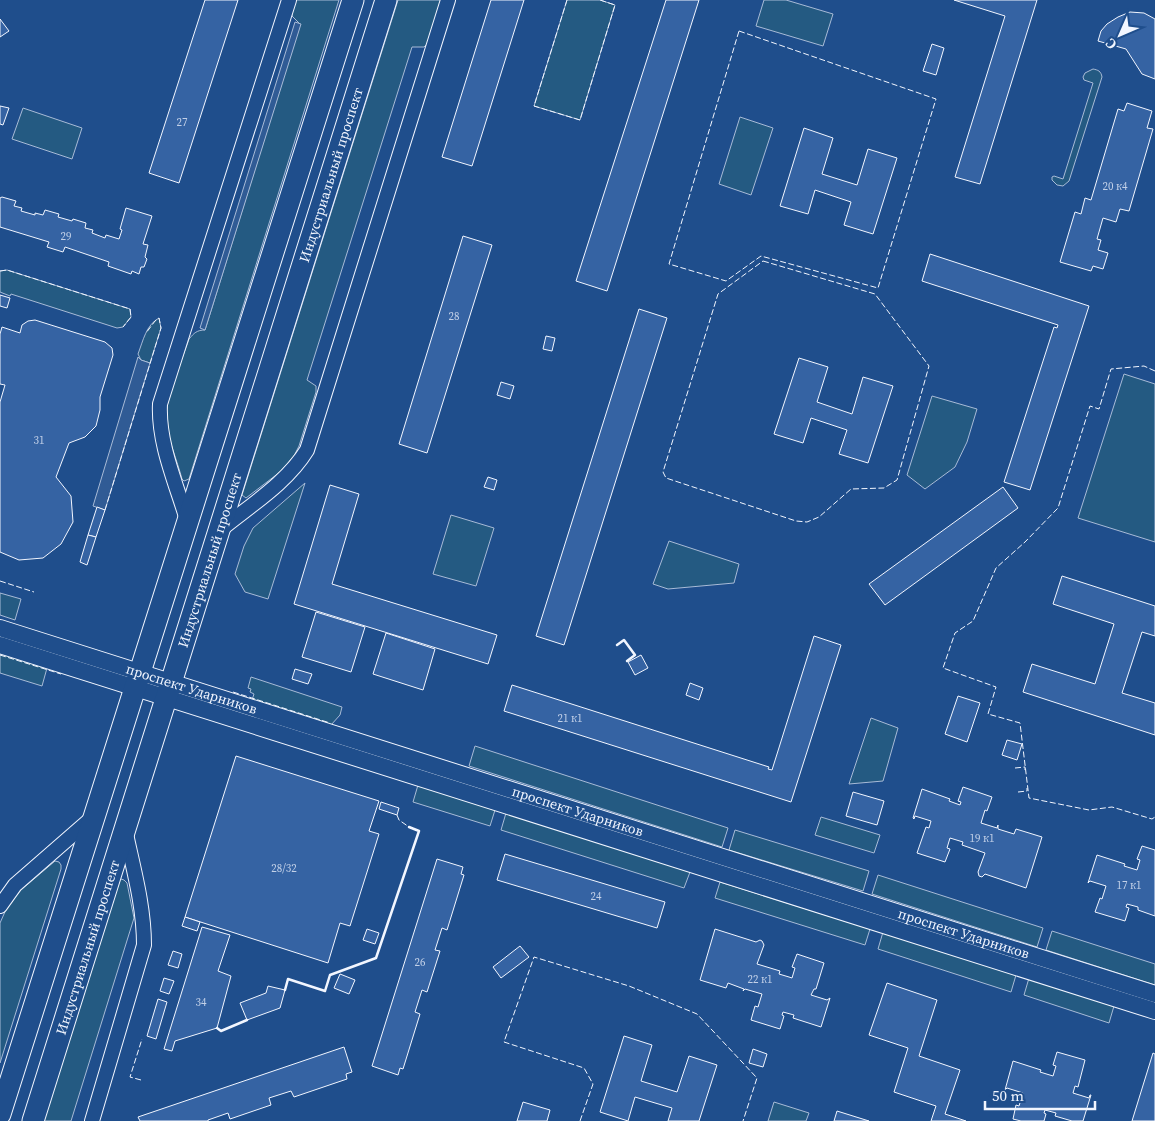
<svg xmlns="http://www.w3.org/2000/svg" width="1155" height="1121" font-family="'Source Serif 4',serif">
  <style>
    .green { fill: #245a82; stroke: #a8bbd7 }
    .parking { fill: #305b95; stroke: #a8bbd7 }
    .building { fill: #3563a3; stroke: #f2f6ff }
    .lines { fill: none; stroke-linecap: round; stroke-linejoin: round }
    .minor-casing { stroke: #f2f6ff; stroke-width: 16 }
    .tertiary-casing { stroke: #f2f6ff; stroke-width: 18 }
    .primary-casing { stroke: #f2f6ff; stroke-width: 23 }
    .minor { stroke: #1f4e8c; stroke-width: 14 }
    .tertiary { stroke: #1f4e8c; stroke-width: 16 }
    .primary { stroke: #1f4e8c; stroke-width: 21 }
    .fence { stroke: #f2f6ff; stroke-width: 1; stroke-dasharray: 6 2.5; stroke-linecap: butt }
    .wall { stroke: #f2f6ff; stroke-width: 2.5 }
    .labels { text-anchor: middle; stroke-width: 4; stroke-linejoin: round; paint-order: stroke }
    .number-label { font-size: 11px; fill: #c3d1e8 }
    .street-label { font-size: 14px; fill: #f2f6ff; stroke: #1f4e8c }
  </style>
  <rect width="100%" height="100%" fill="#1f4e8c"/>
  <g class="green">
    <path d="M295,0H339L189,479L184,481L182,479C177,460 168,440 166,420C165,398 182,360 189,339C194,333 197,330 205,330L300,24L292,16V10Z"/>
    <path d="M398,0H441L428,43L424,47H412L307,380L316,386V392L299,446L294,456L280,472L246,498L242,495Z"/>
    <path d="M567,0H600L615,5L580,120L534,106Z"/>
    <path d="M764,0H786L833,14L823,46L756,26Z"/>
    <path d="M1093,69C1098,70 1101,71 1102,77L1069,181L1063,186L1057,185L1052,180V177L1054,176L1063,179L1093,83L1084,80L1083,77L1085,73Z"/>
    <path d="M23,108L82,128L72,159L12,139Z"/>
    <path d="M740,117L773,128L751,195L719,184Z"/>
    <path d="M7,270L130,309L131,317L123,327L117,328L11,294L10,296L0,292V271Z"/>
    <path d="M159,318L161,328L150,363L141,360L138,354C143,341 146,325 159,318Z"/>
    <path d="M1124,374L1155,384V542L1078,518Z"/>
    <path d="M932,396L977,409L967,442L955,467L925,489L907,475Z"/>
    <path d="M305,483L268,599L245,592L235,574L244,546L253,528Z"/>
    <path d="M451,515L494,528L476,586L433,574Z"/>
    <path d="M669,541L739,564L734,583L668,589L653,584Z"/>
    <path d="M0,593L21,599L15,620L0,615Z"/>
    <path d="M0,653L47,668L42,686L0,673Z"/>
    <path d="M251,677L342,707L340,715L331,725L252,700L254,694L250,692L251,689L248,688Z"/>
    <path d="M871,718L898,728L883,781L849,784Z"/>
    <path d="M475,746L728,828L722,847L469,766Z"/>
    <path d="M418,785L495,810L490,826L413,802Z"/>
    <path d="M506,813L690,872L684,888L501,830Z"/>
    <path d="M821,817L880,835L874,853L815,835Z"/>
    <path d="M735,830L869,871L863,891L729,850Z"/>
    <path d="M55,861L59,862L61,865V869L0,1063V923L8,905L21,890Z"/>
    <path d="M878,875L1043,928L1037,947L872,894Z"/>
    <path d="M121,879L124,880L127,883L134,918L71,1121H40L117,880Z"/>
    <path d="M720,882L870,929L865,945L715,898Z"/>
    <path d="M1052,931L1155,964V985L1046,950Z"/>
    <path d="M883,932L1016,975L1011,992L878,949Z"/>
    <path d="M1029,978L1114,1006L1109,1023L1024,995Z"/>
    <path d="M774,1102L809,1113L806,1121H768Z"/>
  </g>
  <g class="parking">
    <path d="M295,22L301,24L205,330L200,328Z"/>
    <path d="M138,357L141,360L150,363L105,510L93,506Z"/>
  </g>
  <g class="building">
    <path d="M205,0H238L179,183L149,173Z"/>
    <path d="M491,0H524L472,166L442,157Z"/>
    <path d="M666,0H699L607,291L576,281Z"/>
    <path d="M954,0H1037L980,184L955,177L1005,16Z"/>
    <path d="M1130,12L1144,13L1155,19V79L1142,74L1126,49L1098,41L1101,31L1107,24L1118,17Z"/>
    <path d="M0,19L9,31L0,37Z"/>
    <path d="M932,44L944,48L936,75L923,71Z"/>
    <path d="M1127,103L1152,111L1147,128L1153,129L1129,211L1120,209L1116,222L1103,218L1097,239L1101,240L1098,250L1108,253L1103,269L1093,266L1091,271L1060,262L1075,212L1081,214L1085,198L1091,200L1118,109L1124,111Z"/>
    <path d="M0,106L9,108L3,125L0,124Z"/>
    <path d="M804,128L833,138L822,174L857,185L868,149L897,158L873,234L844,225L851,202L815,190L808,214L780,206Z"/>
    <path d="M2,197L16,201L14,206L22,208L21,211L35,215V213L43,215L45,210L59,214L58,217L72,221L73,219L86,223L85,228L93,230L92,233L105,238L106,235L119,239L122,230L120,229L126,208L152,216L143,244L148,245L145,257L147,259L144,267H141L139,274L132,271L131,274L108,266L109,262L65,247L63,252L47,247L49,242L0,227V198Z"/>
    <path d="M463,236L492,245L427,453L399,444Z"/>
    <path d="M930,254L1089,306L1030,490L1004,482L1054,327L1057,328L1058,325L922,281Z"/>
    <path d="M0,295L10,298L7,308L0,306Z"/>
    <path d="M639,309L667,318L564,645L536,636Z"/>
    <path d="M35,320L105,342L112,348L113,355L100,397V410L96,426L85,437L69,443L56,477L71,496L73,522L61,544L43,558L19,560L0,552V402L5,385L0,384V334L2,327L20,333L22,325L28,321Z"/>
    <path d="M546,336L555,338L552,351L543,349Z"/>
    <path d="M799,358L828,367L817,402L852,414L863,377L893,386L868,463L839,454L847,430L811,418L803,443L774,434Z"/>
    <path d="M501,382L514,386L510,399L497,395Z"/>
    <path d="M488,477L497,480L494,490L484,487Z"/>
    <path d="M330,485L359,494L332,584L497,635L488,664L294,604Z"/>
    <path d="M1003,487L1018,508L885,605L869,584Z"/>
    <path d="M97,507L105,510L96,537L88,535Z"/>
    <path d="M88,535L96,537L87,565L80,562Z"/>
    <path d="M1062,576L1155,606V636L1142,632L1122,693L1155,703V735L1023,692L1032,664L1095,684L1114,624L1053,604Z"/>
    <path d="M316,612L365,627L351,672L302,657Z"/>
    <path d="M386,633L435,649L423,690L373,674Z"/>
    <path d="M814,636L841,645L791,802L504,711L512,685L769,767L768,769L772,770Z"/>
    <path d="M641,655L648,668L635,675L628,662Z"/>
    <path d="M295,669L312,674L308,684L292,679Z"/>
    <path d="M690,683L703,688L699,700L686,695Z"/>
    <path d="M958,696L980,703L967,742L945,734Z"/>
    <path d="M1007,740L1022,744L1017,760L1002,755Z"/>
    <path d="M236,756L379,801L369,831L379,834L350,926L340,923L328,963L185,917Z"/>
    <path d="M963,787L992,797L987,811L985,810L981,823L997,828L998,825V829L1014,834L1016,829L1042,837L1026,888L985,874L982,877L979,876L978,872L985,853L962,845L963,842L950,838L947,848L950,849L945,862L917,853L926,827L929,828L931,821L915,816L914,819L913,818L922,789L950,799L949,801L960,805L961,802L958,801Z"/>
    <path d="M853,792L884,801L877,825L846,816Z"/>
    <path d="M381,802L399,808L397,815L379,809Z"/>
    <path d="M1142,846L1155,850V916L1138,910V907L1127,904L1126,907L1129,908L1125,921L1095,912L1100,898L1102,899L1106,886L1090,881L1088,883L1097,855L1125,864L1124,866L1137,870L1140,860L1137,859Z"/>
    <path d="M505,854L665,902L657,928L497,880Z"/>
    <path d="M437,859L463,867L461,874L464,875L447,930L442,928L435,950L440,951L427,992L422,990L415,1012L420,1014L403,1069L400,1068L398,1075L372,1066Z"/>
    <path d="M185,917L200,922L197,931L182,926Z"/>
    <path d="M202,927L230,935L218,971L231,976L217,1028L175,1041L172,1051L164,1049Z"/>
    <path d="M367,929L379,933L375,944L363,940Z"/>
    <path d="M715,929L756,942L760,940L762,941L764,945L757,964L780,971L779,974L789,977L792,978L795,968L792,967L797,954L824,963L816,989H814L811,995L827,1000L830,998L821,1027L793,1018L794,1015L783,1012L782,1015L784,1016L780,1029L751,1020L755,1006L758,1007L762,994L745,989L743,991L744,989L728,983L726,988L700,980Z"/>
    <path d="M520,946L529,957L501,978L493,967Z"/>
    <path d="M173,951L182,954L178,968L168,965Z"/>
    <path d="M340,974L355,980L349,994L334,988Z"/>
    <path d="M164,978L174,981L169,994L160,991Z"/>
    <path d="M887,983L937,1000L919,1056L960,1070L945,1114L966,1121H931L936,1106L894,1092L908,1048L869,1035Z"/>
    <path d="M268,986L285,990L280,1008L247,1020L240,1003L266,993Z"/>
    <path d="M158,999L167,1002L156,1039L147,1036Z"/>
    <path d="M624,1036L652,1045L641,1081L677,1092L689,1056L717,1065L699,1121H668L672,1108L635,1097L628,1121L600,1112Z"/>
    <path d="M344,1047L352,1072L346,1074L347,1079L294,1097L291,1091L269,1098L271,1105L230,1119L228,1113L208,1120V1121H140L138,1117Z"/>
    <path d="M753,1049L767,1054L763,1067L749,1063Z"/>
    <path d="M1057,1052L1085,1060L1078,1087L1075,1086L1073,1093L1089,1098L1090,1095H1091L1083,1121H1072L1055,1116L1056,1113L1045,1110L1044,1113L1046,1114L1044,1121H1021L1013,1119L1016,1105L1019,1106L1023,1093L1007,1088L1005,1090L1013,1061L1041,1070L1040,1072L1053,1076L1056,1066L1053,1065Z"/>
    <path d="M1153,1053L1155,1054V1121H1132Z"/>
    <path d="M523,1102L550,1110L547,1121H517Z"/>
    <path d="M837,1111L869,1121H834Z"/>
  </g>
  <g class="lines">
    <g class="minor-casing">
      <g id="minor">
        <path d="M187,520C176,483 158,443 160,404L289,0"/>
        <path d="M219,531C249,506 286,484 307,450L448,0"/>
        <path d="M0,906L15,885L93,817"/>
        <path d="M92,1121L144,945C144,907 134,871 126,834"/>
      </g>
    </g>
    <g class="tertiary-casing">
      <g id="tertiary">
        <path id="s1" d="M0,628L1155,994"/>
        <path d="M0,645L1155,1011"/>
      </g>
    </g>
    <g class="primary-casing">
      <g id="primary">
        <path d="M0,1114L353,0"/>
        <path id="s2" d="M33,1121L386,0"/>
      </g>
    </g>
    <use href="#minor" class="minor"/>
    <use href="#tertiary" class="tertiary"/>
    <use href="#primary" class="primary"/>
    <g class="fence">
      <path d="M567,0L534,106L580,120L615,5L600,0"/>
      <path d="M739,31L936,99L878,288L761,256L726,281L669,264Z"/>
      <path d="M763,261L875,294L929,366L897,480L884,488L851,489L819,517L807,522L796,521L666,478L663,472L718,294Z"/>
      <path d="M0,271L7,270L130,309L131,317L123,327"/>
      <path d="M1155,371L1144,366L1111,369L1099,409L1090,406L1058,508L1025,542L996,568L973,621L955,633L943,668L996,687L988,714L1020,723L1029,798L1089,810L1112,807L1152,819L1155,817"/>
      <path d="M105,510L161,328L159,318L155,321L146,333"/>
      <path d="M0,581L34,592"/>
      <path d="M0,655L61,674"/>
      <path d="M233,692L330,723"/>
      <path d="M1015,768L1025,767V770"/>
      <path d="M1018,792L1027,791V788"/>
      <path d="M397,815L399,820L409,827"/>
      <path d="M141,1080L130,1077L142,1039"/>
      <path d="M580,1121L593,1084L584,1068L504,1042L534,957L629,986L697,1014L757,1078L743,1121"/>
    </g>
    <g class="wall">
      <path d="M617,645L624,640L635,655L627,661"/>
      <path d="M285,990L288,979L325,991L330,975L376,958L419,831L409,827"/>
      <path d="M217,1028L221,1031L247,1020"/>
    </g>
  </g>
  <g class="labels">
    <g class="number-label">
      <text x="182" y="126">27</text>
      <text x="1115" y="190">20 к4</text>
      <text x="66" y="240">29</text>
      <text x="454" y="320">28</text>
      <text x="39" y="444">31</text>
      <text x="570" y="722">21 к1</text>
      <text x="982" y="842">19 к1</text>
      <text x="284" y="872">28/32</text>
      <text x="1129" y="889">17 к1</text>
      <text x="596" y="900">24</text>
      <text x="420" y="966">26</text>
      <text x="760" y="983">22 к1</text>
      <text x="201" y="1006">34</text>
    </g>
    <g class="street-label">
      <text dy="5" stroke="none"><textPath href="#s2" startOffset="992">Индустриальный проспект</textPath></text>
      <text dy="5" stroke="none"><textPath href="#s2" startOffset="588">Индустриальный проспект</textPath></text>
      <text dy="5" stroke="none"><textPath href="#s1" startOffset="201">проспект Ударников</textPath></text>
      <text dy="5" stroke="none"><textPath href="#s1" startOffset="606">проспект Ударников</textPath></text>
      <text dy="5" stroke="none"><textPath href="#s1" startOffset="1011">проспект Ударников</textPath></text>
      <text dy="5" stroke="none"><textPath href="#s2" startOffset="182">Индустриальный проспект</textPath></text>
    </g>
  </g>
  <g transform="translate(1120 35) rotate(225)" stroke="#1f4e8c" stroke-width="4" paint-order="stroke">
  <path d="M0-4L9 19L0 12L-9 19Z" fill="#f2f6ff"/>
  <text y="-8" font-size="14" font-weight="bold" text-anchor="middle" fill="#f2f6ff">С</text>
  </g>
  <path d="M985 1101v8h110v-8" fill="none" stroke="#f2f6ff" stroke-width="2.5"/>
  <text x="992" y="1101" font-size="15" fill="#f2f6ff" stroke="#1f4e8c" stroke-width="4" paint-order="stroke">50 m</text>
</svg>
